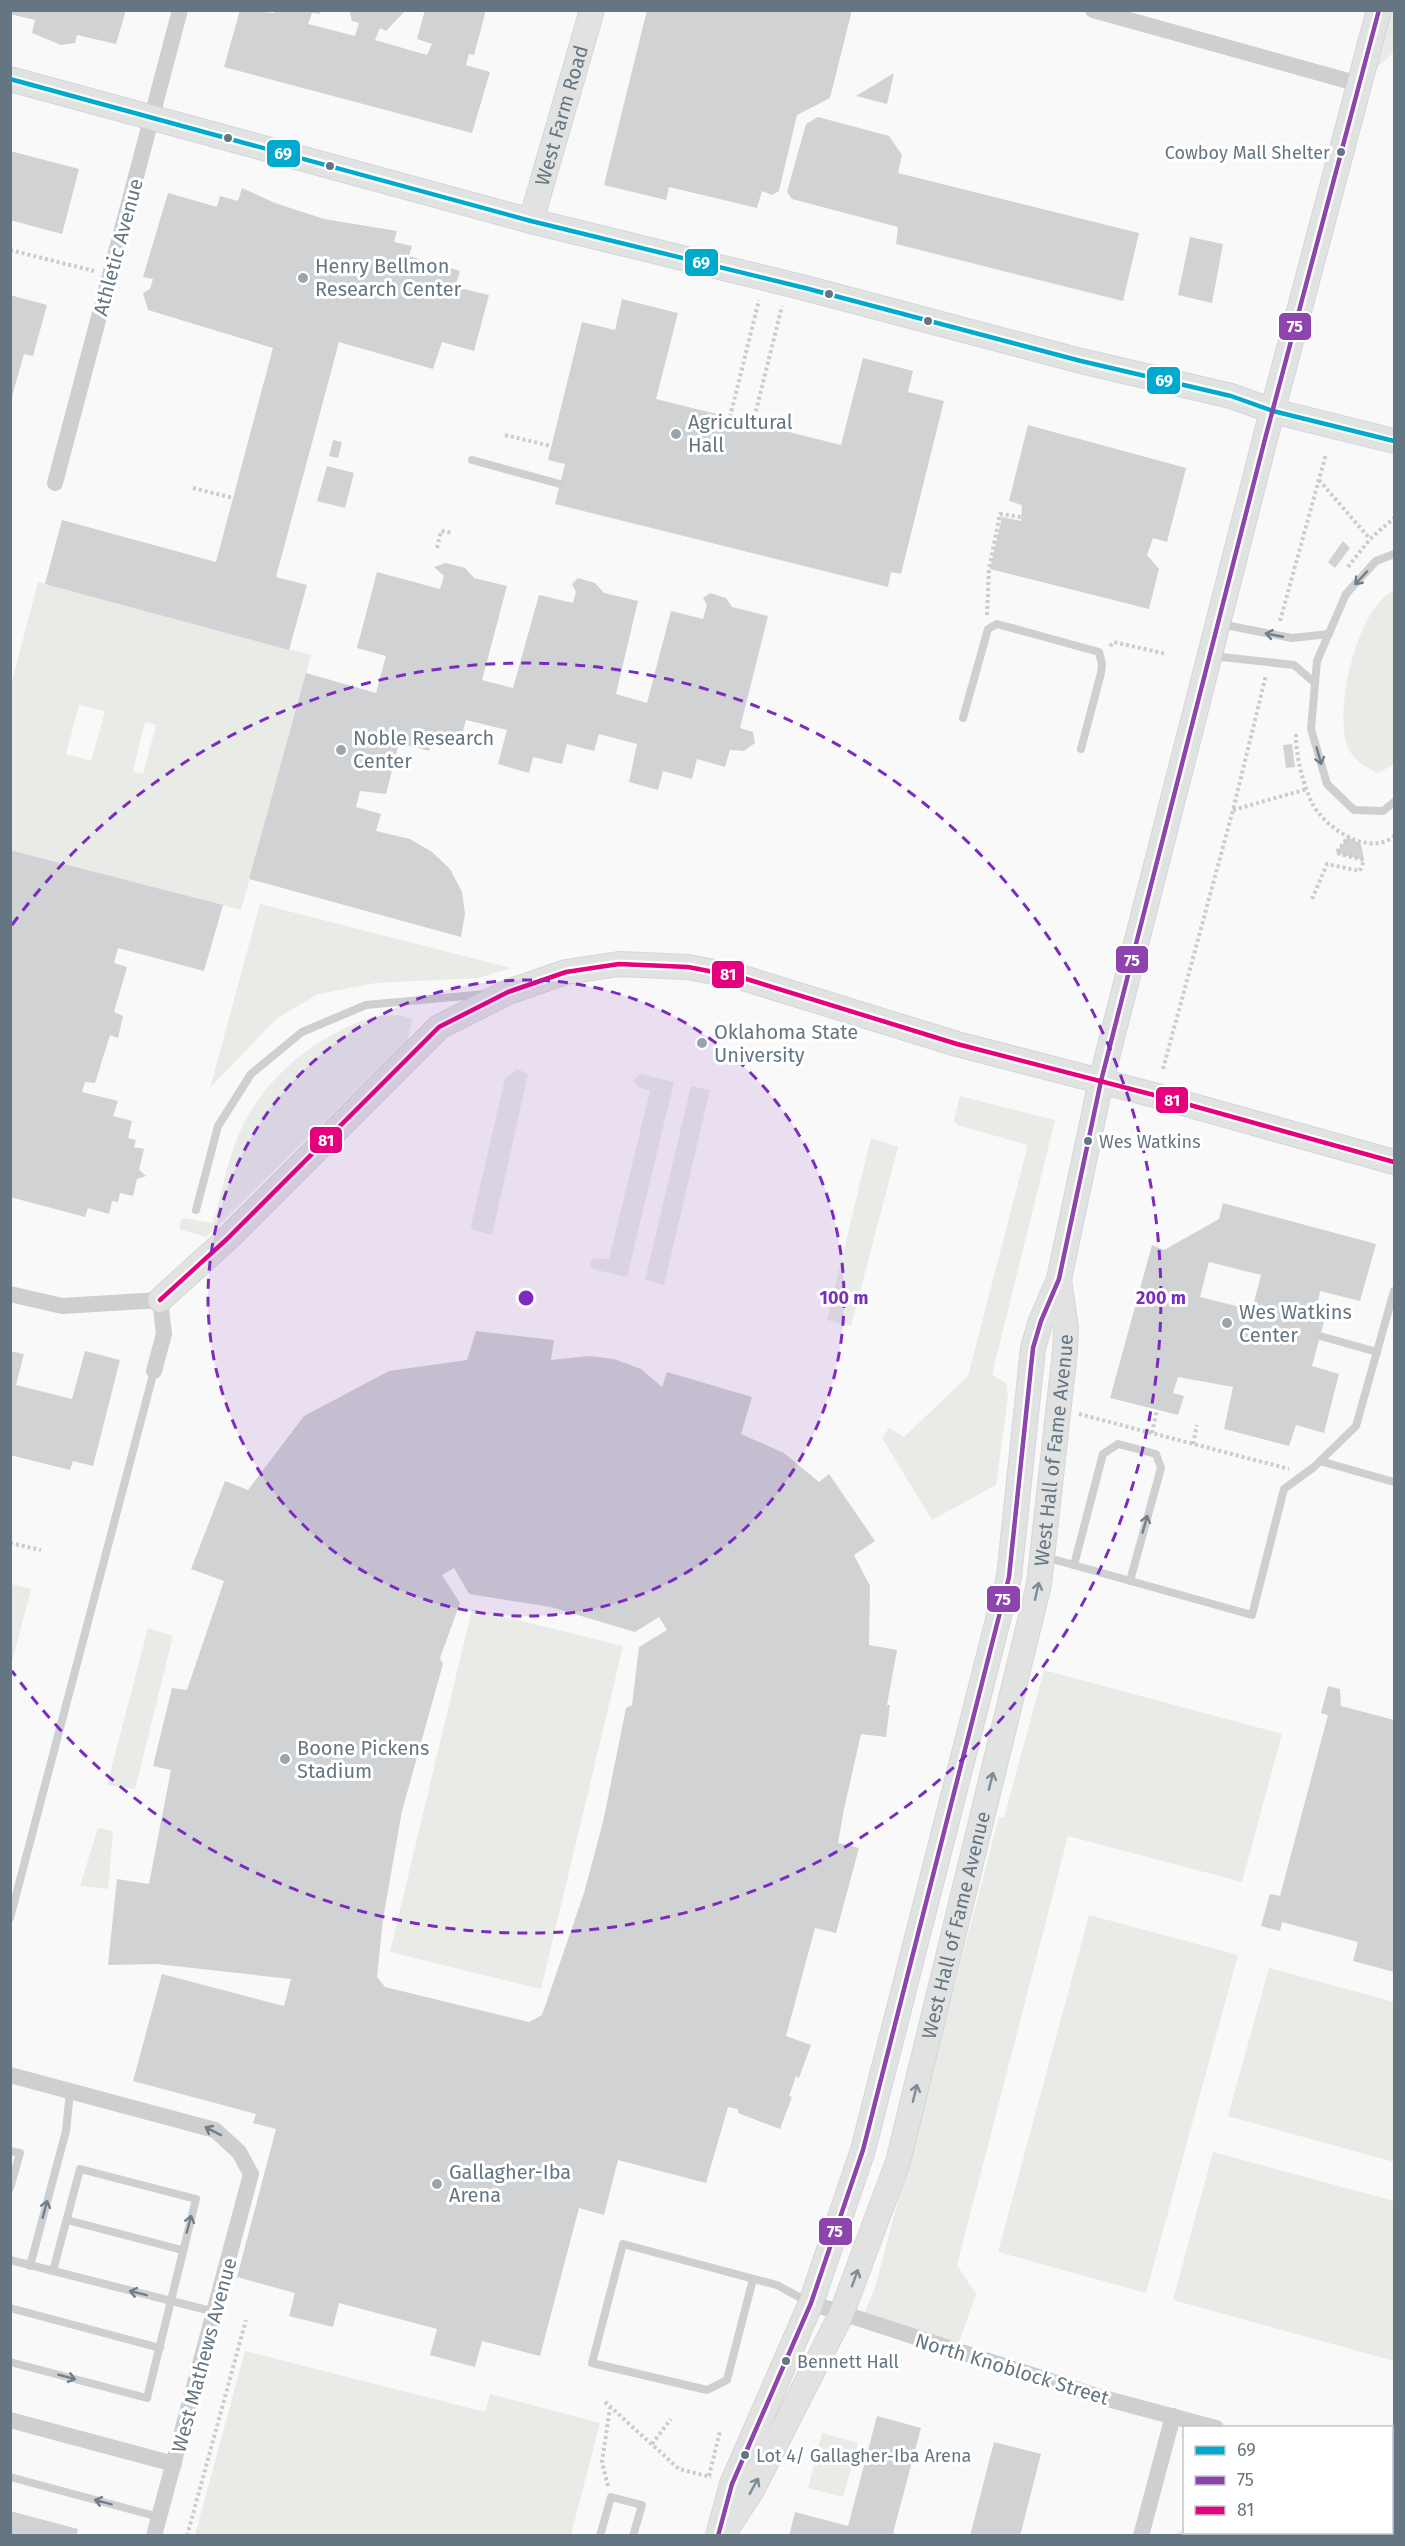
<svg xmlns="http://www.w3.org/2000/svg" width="1405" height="2546" font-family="'Fira Sans',sans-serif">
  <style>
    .green { fill: #e8ebe6; fill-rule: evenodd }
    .building { fill: #d0d2d3; fill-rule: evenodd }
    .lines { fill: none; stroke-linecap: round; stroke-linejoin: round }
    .secondary-casing { stroke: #d5d6d7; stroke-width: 26 }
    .path { stroke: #cbcccd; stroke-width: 4; stroke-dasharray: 3 3; stroke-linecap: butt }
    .lane { stroke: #cecfd0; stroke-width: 8 }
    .street { stroke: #cecfd0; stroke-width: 16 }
    .secondary { stroke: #e1e2e2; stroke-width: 24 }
    .bus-1-casing { stroke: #fff; stroke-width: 9 }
    .bus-2-casing { stroke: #fff; stroke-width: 9 }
    .bus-3-casing { stroke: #fff; stroke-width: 9 }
    .bus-1 { stroke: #00a9ce; stroke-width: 4.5 }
    .bus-2 { stroke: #8e44ad; stroke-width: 4.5 }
    .bus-3 { stroke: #e5007d; stroke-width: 4.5 }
    .oneway { stroke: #707f8b }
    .oneway2 { stroke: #7e8c96 }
    .ring { fill: none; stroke: #7b2cbf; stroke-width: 3; stroke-dasharray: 10 8 }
    .bus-dot { fill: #657683; stroke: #fff; stroke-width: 2 }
    .poi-dot { fill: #99a4ac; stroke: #fff; stroke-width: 2 }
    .labels { text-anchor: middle; stroke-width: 6; stroke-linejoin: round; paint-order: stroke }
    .bus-label { font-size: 18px; fill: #657683; stroke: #fff; text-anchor: start }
    .street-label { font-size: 20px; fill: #657683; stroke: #fff }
    .poi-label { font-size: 20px; fill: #657683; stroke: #fff; text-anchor: start }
    .centre { fill: #7b2cbf; stroke: #fff; stroke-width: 3 }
    .ring-label { font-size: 18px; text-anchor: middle; font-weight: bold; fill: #7b2cbf; stroke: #fff; stroke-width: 6; stroke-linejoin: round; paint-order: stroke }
    .line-badge { stroke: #fff; stroke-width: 2 }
    .badge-label { font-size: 16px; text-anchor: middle; font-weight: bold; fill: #fff }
  </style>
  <rect width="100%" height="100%" fill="#f9f9f9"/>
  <g class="green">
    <path d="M1379,11H1394V52L1359,84Z"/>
    <path d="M38,582L311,655L241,910L11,850V685ZM79,705L105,711L91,761L66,754ZM145,722L156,725L143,774L133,771Z"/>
    <path d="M1394,590V764L1378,773C1364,766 1350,758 1346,742C1336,703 1357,609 1394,590Z"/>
    <path d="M260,904L511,968L478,978L376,983L318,994L276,1019L210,1088Z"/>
    <path d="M399,1015L413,1019L407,1041L206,1237L179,1229L182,1218L213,1223C222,1192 228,1156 242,1127C267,1076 314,1038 367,1019C377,1015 389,1016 399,1015Z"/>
    <path d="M517,1069L528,1074L492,1235L472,1230L471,1225L505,1079Z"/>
    <path d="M640,1074L674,1082L627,1277L592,1269L590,1264L592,1258L609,1259L650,1091L638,1087L634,1080Z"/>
    <path d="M691,1086L710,1090L664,1285L645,1280Z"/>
    <path d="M960,1096L1055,1120L992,1375L1006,1383L1008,1397L996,1485L932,1520L882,1438L889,1428L904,1437L968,1376L1028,1145L957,1125L954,1120Z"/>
    <path d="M871,1138L898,1147L851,1326L827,1320Z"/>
    <path d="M11,1584L31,1589L11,1666L10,1584Z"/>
    <path d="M472,1609L623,1646L541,1989L390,1952Z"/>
    <path d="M148,1628L173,1636L135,1789L107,1785Z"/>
    <path d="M1044,1670L1282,1734L1242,1882L1068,1836L957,2265L976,2294L956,2351L861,2321L875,2288L999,1817L1004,1818Z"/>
    <path d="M98,1828L113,1831L108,1889L80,1886Z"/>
    <path d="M1089,1915L1238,1955L1146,2293L998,2252Z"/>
    <path d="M1269,1968L1394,2002V2162L1228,2116Z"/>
    <path d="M1213,2152L1394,2201V2361L1173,2300Z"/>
    <path d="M245,2351L485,2412L490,2394L600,2423L571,2535H195Z"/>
    <path d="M822,2433L858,2443L843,2497L808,2488Z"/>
    <path d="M1392,2516L1394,2517V2535H1172L1184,2529V2532H1392Z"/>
  </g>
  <g class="building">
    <path d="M10,10H126L116,44L77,35L75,43L61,45L32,33L35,20L10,14Z"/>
    <path d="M240,10L274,13L275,10H321L320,14L312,13L308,24L355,36L359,23L352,21L349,10H406L386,31L380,28L375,40L427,55L432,44L417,39L425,10H486L474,55L469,54L466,65L490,72L472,133L224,67Z"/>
    <path d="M647,10H852L830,98L797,115L779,191L772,195L762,191L757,208L669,187L666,200L604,185Z"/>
    <path d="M894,73L887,104L856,96Z"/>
    <path d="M818,117L889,136L902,155L898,173L1139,233L1123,301L896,244L898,227L792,199L787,192L806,124Z"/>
    <path d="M10,151L79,169L62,234L10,220Z"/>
    <path d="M242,188L275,203L324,219L397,231L394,242L412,246L409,256L460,271L455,287L489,295L474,351L442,342L433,369L339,342L276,577L307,585L289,650L45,584L62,520L216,562L273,348L148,310L143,293L150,289L153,279L143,277L168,193L217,207L220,196L238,201Z"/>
    <path d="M1190,237L1223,244L1212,303L1178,295Z"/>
    <path d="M10,295L47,305L33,356L24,354L11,400Z"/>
    <path d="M622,299L678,313L656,399L841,445L863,358L913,371L908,392L944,401L901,574L891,572L888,587L555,504L565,464L548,460L582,322L615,330Z"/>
    <path d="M1028,425L1186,468L1167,542L1153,538L1147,555L1159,569L1149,609L990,569L1002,517L1021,521L1022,505L1009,501Z"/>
    <path d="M333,440L342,442L338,458L329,456Z"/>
    <path d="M327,466L354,473L345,508L317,501Z"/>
    <path d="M1343,541L1350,548L1335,568L1328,562Z"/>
    <path d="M446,563L465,568L474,578L507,586L482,680L513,688L539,595L573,603L576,592L572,584L578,578L595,583L604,593L638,601L616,694L647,703L671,611L703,619L707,605L703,598L710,593L726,598L732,607L768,616L740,728L753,732L755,743L744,751L730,750L725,767L697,759L692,779L663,771L658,790L629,782L637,744L599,734L594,751L567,744L562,764L533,757L529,773L498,764L507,730L466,720L461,738L434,732L429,751L399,743L386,794L360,791L356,807L381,814L376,831L410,839L432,852L450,869L462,892L465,914L461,937L249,879L306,673L376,693L386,656L357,648L377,572L440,589L444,576L434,567Z"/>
    <path d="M1292,744L1295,767L1286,768L1283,745Z"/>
    <path d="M1348,837L1361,844L1364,860L1336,853Z"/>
    <path d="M10,850L223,905L204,971L118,948L114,963L127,967L114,1012L123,1016L118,1038L110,1035L95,1083L85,1082L82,1092L118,1101L113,1116L132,1121L128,1138L136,1140L134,1147L144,1149L139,1170L146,1176L137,1179L133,1196L120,1193L118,1202L112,1201L109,1214L88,1208L85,1217L10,1197V933L13,923L10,922Z"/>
    <path d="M1223,1203L1376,1244L1360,1301L1320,1291L1317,1308L1327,1311L1312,1366L1339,1374L1324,1433L1296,1425L1289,1446L1224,1429L1233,1387L1178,1377L1173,1393L1184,1396L1178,1415L1110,1398L1152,1245L1164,1250L1219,1219ZM1209,1262L1261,1275L1252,1310L1200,1297Z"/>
    <path d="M476,1331L554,1340L551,1360L589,1356L614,1359L641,1369L662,1387L667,1372L752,1397L741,1434L784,1453L819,1482L829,1474L875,1541L854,1555L870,1586L869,1645L897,1650L887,1705H890L886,1737L861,1734L844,1809L838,1843L859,1848L836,1933L815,1928L786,2036L811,2045L799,2078L796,2076L789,2096L792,2097L780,2129L738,2113V2109L728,2107L706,2183L618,2160L604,2215L579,2208L540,2356L482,2341L475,2367L430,2355L437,2329L339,2303L333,2327L289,2316L295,2293L237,2277L276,2129L253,2123L256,2114L133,2081L162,1974L284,2006L291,1979L156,1964L108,1965L117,1879L149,1884L171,1770L153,1766L172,1688L187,1690L224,1581L191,1569L225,1481L248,1490L304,1416L389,1371L467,1360ZM454,1568L469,1594L551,1607L635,1632L659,1617L667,1630L639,1647L632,1705L626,1708L603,1822L584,1893L542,2015L529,2022L385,1987L377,1977L383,1919L402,1811L443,1664L440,1658L460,1603L442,1575Z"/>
    <path d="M10,1351L24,1354L16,1385L72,1399L85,1351L120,1360L93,1466L73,1461L70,1470L10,1455Z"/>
    <path d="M1328,1686L1340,1689L1341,1706L1394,1720V1972L1353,1961L1358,1942L1282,1922L1280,1931L1261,1926L1270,1894L1280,1896L1328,1715L1321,1713Z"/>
    <path d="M877,2416L921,2428L893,2533L900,2536H789L795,2512L848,2526Z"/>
    <path d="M994,2442L1041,2454L1020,2536H970Z"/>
    <path d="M10,2511L78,2529L76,2536H10Z"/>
  </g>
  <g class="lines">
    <g class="secondary-casing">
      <g id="secondary">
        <path d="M10,79L531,221L805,288L1081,361L1231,396L1273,411L1394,441"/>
        <path id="s1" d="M531,221L592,10"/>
        <path d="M160,1300L227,1239L439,1027L508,992L566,972L619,964L688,967L740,977L957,1044L1154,1095L1394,1162"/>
        <path id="s2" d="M726,2530L752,2490L841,2315L898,2162L1039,1584L1065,1351L1066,1328L1059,1279"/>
        <path d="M718,2536L732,2484L811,2303L863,2150L1009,1577L1033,1348L1041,1321L1059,1279L1101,1081L1265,439L1379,10"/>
      </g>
    </g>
    <g class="path">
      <path d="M10,250L94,271"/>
      <path d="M730,417L759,300"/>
      <path d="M753,423L782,306"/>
      <path d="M505,435L551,446"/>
      <path d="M1319,480L1370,539"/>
      <path d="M193,488L233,498"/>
      <path d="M437,548L441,531L453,533"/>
      <path d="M1348,567L1370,539L1394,518"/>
      <path d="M987,615L989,569L1000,514L1021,517"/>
      <path d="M1280,621L1326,454"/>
      <path d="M1110,646L1114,642L1166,654"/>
      <path d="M1296,734C1296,757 1302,780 1311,801C1323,827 1369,858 1394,836"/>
      <path d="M1233,810L1307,789"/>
      <path d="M1312,899L1327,864L1360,871L1364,860L1336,853L1348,837"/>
      <path d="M1163,1069L1233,810L1266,675"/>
      <path d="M1079,1414L1289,1469"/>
      <path d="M1152,1433L1157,1410"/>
      <path d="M1193,1444L1197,1425"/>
      <path d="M10,1543L41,1550"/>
      <path d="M605,2402L679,2469L711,2477"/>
      <path d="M652,2444L671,2419"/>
      <path d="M709,2476L720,2431"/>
      <path d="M608,2486L602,2462L610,2408"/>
      <path d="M187,2536L246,2320"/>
    </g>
    <g class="lane">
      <path d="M472,460L560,484"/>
      <path d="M1394,554L1376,561L1346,594L1317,661L1311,729L1327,784L1354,810L1383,811L1394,802"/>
      <path d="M1220,624L1292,638L1329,634"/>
      <path d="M1212,656L1294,665L1315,683"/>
      <path d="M963,718L988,629L997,624L1099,652L1102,664L1101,673L1081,749"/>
      <path d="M196,1210L218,1126L251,1074L302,1032L366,1005L486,994"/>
      <path d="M1320,1336L1377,1352"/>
      <path d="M1320,1461L1394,1482"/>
      <path d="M1045,1557L1252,1615L1284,1489L1314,1467L1356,1426L1394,1291"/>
      <path d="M1074,1565L1103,1454L1118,1444L1156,1454L1161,1468L1130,1581"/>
      <path d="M10,1918L154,1371"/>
      <path d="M10,2151L20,2153L10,2188"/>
      <path d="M67,2220L182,2250"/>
      <path d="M10,2260L215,2312"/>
      <path d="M30,2266L66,2131L70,2091"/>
      <path d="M753,2279L727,2380L707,2390L592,2363L623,2244L777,2285L808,2302"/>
      <path d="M10,2308L160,2348"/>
      <path d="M10,2362L147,2398L196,2199L80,2169L53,2271"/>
      <path d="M10,2477L159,2517"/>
      <path d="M600,2536L611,2497L642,2505L633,2536"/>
    </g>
    <g class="street">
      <path d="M1093,10L1359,84"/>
      <path d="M55,483L180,10"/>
      <path d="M10,1294L62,1306L160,1300L164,1334L154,1371"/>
      <path d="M10,2075L215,2130L239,2152L251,2174L154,2536"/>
      <path d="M811,2303L1100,2397L1216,2428"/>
      <path d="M10,2420L174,2464"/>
      <path d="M1392,2473L1394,2474"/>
      <path d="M1141,2536L1173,2416"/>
    </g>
    <use href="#secondary" class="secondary"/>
    <g class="bus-1-casing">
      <path id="bus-1" d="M10,79L531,221L805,288L1081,361L1231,396L1273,411L1394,441"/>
    </g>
    <g class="bus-2-casing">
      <path id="bus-2" d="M718,2536L732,2484L811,2303L863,2150L1009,1577L1033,1348L1041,1321L1059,1279L1101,1081L1265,439L1379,10"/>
    </g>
    <g class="bus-3-casing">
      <path id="bus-3" d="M160,1300L227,1239L439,1027L508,992L566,972L619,964L688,967L740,977L957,1044L1154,1095L1394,1162"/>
    </g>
    <use href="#bus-1" class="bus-1"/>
    <use href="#bus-2" class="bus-2"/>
    <use href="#bus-3" class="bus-3"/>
  </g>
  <defs><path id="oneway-shaft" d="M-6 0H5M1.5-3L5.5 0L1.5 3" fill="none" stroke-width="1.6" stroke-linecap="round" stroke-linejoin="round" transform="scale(1.5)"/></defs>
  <g class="oneway">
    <use href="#oneway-shaft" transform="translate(1361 578) rotate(133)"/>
    <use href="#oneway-shaft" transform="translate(1274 635) rotate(-169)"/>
    <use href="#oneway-shaft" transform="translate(1319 756) rotate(74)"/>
    <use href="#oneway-shaft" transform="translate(1145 1524) rotate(-74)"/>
    <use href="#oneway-shaft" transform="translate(213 2131) rotate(-153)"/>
    <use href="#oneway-shaft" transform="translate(45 2209) rotate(-75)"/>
    <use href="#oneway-shaft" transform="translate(189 2224) rotate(-75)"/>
    <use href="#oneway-shaft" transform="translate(138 2293) rotate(-166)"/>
    <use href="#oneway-shaft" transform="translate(67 2377) rotate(15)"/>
    <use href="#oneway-shaft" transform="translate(103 2502) rotate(-165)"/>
  </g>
  <g class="oneway2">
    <use href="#oneway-shaft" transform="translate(1037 1591) rotate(-77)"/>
    <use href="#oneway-shaft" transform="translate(991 1781) rotate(-76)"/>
    <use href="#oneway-shaft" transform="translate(915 2093) rotate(-76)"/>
    <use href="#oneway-shaft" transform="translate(855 2278) rotate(-70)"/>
    <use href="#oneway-shaft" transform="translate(754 2486) rotate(-61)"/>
  </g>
  <circle cx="526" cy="1298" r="318" fill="#7b2cbf" fill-opacity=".12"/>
  <g class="ring">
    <circle cx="526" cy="1298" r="318"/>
    <path d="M12 925A635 635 0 1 1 12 1671"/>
  </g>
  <g class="bus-dot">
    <circle cx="228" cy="138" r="5"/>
    <circle cx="1341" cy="152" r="5"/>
    <circle cx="330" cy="166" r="5"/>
    <circle cx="829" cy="294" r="5"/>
    <circle cx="928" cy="321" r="5"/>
    <circle cx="1088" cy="1141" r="5"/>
    <circle cx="786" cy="2361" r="5"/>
    <circle cx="745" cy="2455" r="5"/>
  </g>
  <g class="poi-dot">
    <circle cx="303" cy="278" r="6"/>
    <circle cx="676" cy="434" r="6"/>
    <circle cx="341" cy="750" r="6"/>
    <circle cx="702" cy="1043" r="6"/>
    <circle cx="1227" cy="1323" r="6"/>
    <circle cx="285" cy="1759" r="6"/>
    <circle cx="437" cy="2184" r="6"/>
  </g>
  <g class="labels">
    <g class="bus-label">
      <text x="1330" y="159" text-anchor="end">Cowboy Mall Shelter</text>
      <text x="1099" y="1148">Wes Watkins</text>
      <text x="797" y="2368">Bennett Hall</text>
      <text x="756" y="2462">Lot 4/ Gallagher-Iba Arena</text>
    </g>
    <g class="street-label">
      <text dy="7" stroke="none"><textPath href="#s1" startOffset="110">West Farm Road</textPath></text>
      <text transform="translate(118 247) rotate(-75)" y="7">Athletic Avenue</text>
      <text dy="7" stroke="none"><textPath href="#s2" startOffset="1137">West Hall of Fame Avenue</textPath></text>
      <text dy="7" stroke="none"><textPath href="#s2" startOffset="651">West Hall of Fame Avenue</textPath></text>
      <text transform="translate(204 2355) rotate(-75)" y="7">West Mathews Avenue</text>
      <text transform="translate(1012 2369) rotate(17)" y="7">North Knoblock Street</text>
    </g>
    <g class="poi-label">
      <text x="315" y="273">Henry Bellmon<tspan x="315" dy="23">Research Center</tspan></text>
      <text x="688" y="429">Agricultural<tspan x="688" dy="23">Hall</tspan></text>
      <text x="353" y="745">Noble Research<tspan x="353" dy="23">Center</tspan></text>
      <text x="714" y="1039">Oklahoma State<tspan x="714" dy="23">University</tspan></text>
      <text x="1239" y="1319">Wes Watkins<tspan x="1239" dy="23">Center</tspan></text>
      <text x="297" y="1755">Boone Pickens<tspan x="297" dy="23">Stadium</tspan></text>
      <text x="449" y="2179">Gallagher-Iba<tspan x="449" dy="23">Arena</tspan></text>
    </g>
  </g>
  <circle cx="526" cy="1298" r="9" class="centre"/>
  <g class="ring-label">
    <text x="844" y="1304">100 m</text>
    <text x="1161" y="1304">200 m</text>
  </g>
  <g class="line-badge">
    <rect x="266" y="139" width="35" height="29" rx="6" fill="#00a9ce"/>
    <rect x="684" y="248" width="35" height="29" rx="6" fill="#00a9ce"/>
    <rect x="1278" y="312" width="34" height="29" rx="6" fill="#8e44ad"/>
    <rect x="1146" y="366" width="35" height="29" rx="6" fill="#00a9ce"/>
    <rect x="1115" y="945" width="34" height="29" rx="6" fill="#8e44ad"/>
    <rect x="711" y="960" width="34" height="29" rx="6" fill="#e5007d"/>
    <rect x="1155" y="1086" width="34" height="28" rx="6" fill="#e5007d"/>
    <rect x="309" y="1126" width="34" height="28" rx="6" fill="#e5007d"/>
    <rect x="986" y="1585" width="35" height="28" rx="6" fill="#8e44ad"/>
    <rect x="818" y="2217" width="35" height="29" rx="6" fill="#8e44ad"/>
  </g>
  <g class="badge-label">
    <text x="283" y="159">69</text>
    <text x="701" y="268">69</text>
    <text x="1295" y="332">75</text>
    <text x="1164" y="386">69</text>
    <text x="1132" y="966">75</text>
    <text x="728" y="980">81</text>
    <text x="1172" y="1106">81</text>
    <text x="326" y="1146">81</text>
    <text x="1003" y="1605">75</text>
    <text x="835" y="2237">75</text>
  </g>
  <rect width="1405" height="2546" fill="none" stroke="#657683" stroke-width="24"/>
  <rect x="1183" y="2426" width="210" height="108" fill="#ffffff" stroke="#c1c8cd" stroke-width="1.5"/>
  <rect x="1195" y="2446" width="30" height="9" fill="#00a9ce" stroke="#c1c8cd" stroke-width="1.5"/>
  <text x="1237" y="2456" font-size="18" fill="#657683">69</text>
  <rect x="1195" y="2476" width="30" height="9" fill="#8e44ad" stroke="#c1c8cd" stroke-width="1.5"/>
  <text x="1237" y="2486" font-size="18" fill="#657683">75</text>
  <rect x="1195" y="2506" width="30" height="9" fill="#e5007d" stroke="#c1c8cd" stroke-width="1.5"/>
  <text x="1237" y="2516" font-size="18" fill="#657683">81</text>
</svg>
